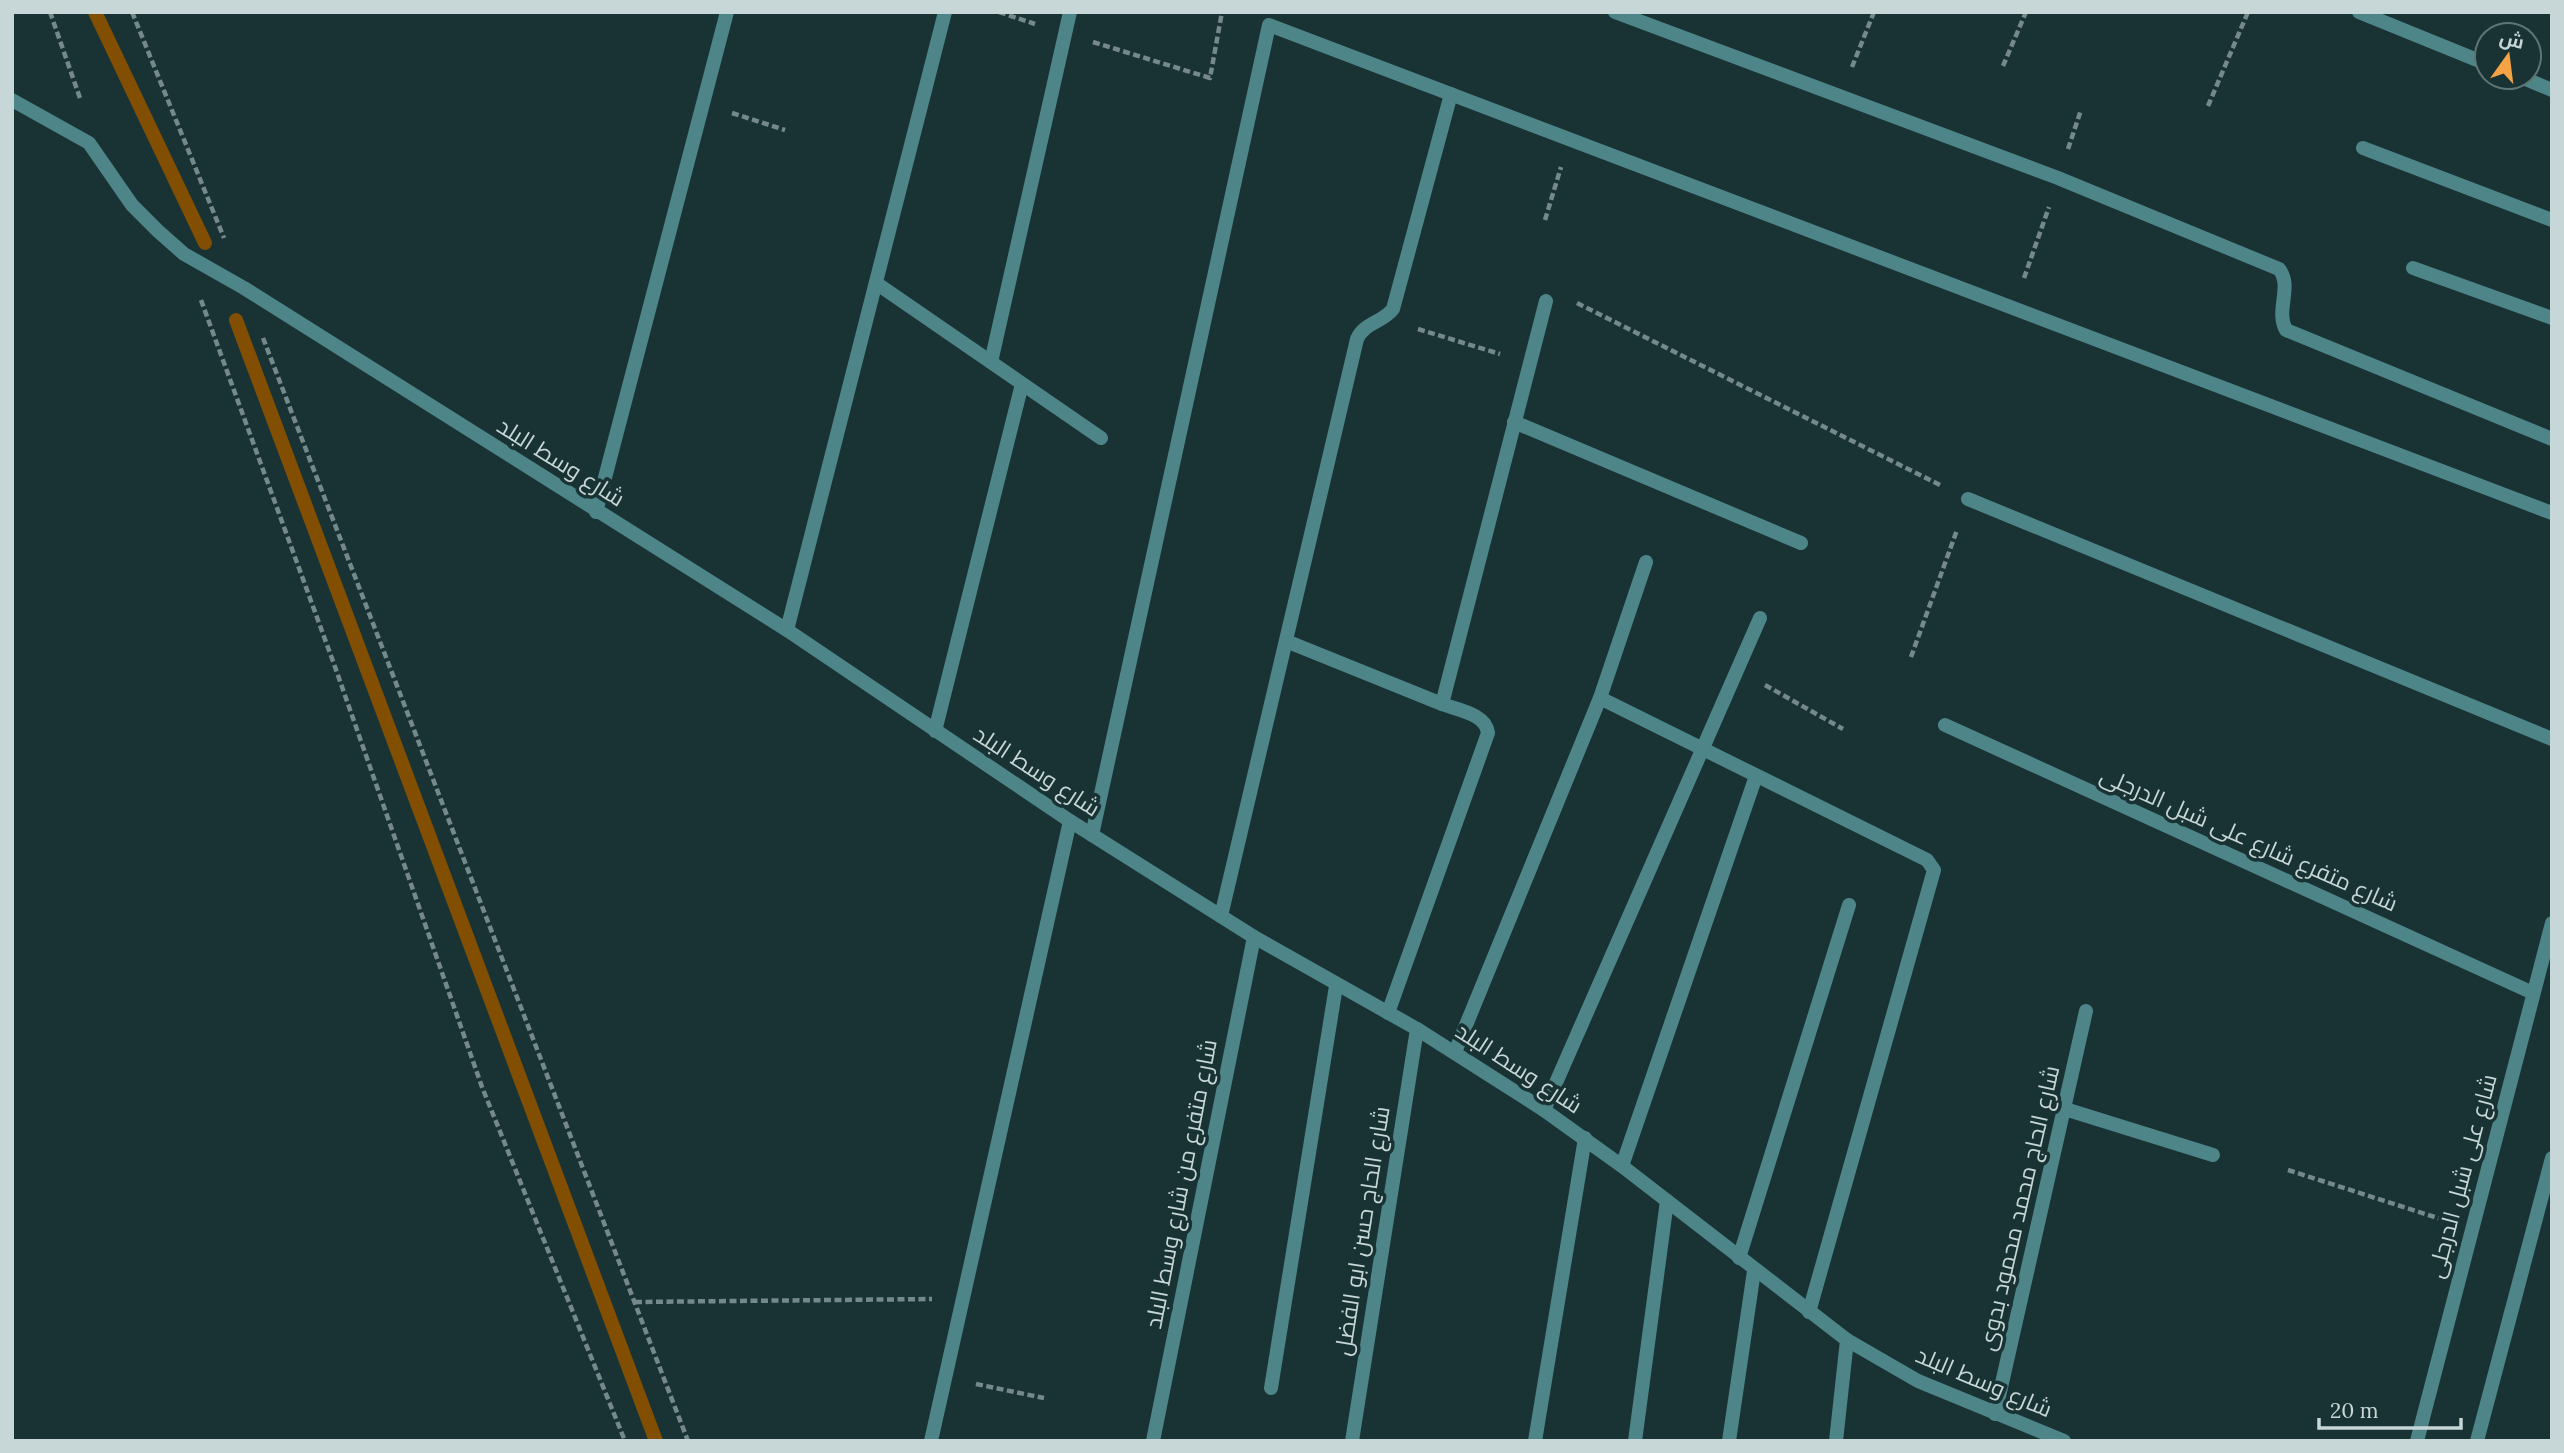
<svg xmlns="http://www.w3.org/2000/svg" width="2564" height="1453" font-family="Lora,Cairo,serif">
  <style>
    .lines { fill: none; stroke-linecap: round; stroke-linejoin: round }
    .stream { stroke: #824e02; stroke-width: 14 }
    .path { stroke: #75898a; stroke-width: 4.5; stroke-dasharray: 7 3.5; stroke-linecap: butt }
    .minor { stroke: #4e8588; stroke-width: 14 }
    .labels { text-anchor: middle; stroke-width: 7; stroke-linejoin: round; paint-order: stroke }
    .street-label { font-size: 23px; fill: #c7d6d6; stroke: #193334 }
  </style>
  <rect width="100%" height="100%" fill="#193334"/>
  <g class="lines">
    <g class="stream">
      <path d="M95,12L205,243"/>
      <path d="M236,320L656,1441"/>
    </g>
    <g class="path">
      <path d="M50,12L81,101"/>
      <path d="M132,12L224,238"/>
      <path d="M999,12L1035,24"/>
      <path d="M1093,42L1210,78L1222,12"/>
      <path d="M2003,66L2026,12"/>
      <path d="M1852,67L1874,12"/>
      <path d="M2208,106L2248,12"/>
      <path d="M732,113L785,130"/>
      <path d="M2068,149L2081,110"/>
      <path d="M1545,220L1561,167"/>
      <path d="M2024,278L2049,207"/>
      <path d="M201,300L334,664L482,1087L625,1441"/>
      <path d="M1577,303L1942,486"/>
      <path d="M1418,329L1500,354"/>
      <path d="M263,338L688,1441"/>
      <path d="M1911,657L1957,530"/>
      <path d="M1765,685L1843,729"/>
      <path d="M2288,1170L2444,1220"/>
      <path d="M635,1302L932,1299"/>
      <path d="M976,1384L1044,1398"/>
    </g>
    <g class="minor">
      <path d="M1615,12L2058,178L2279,269C2293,286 2275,311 2286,330L2552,439"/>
      <path d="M2359,12L2487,64"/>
      <path d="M2521,77L2552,90"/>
      <path d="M12,100L89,143L132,205L158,231L184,254L244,288L787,630L1070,821L1254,937L1417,1029L1544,1110L1622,1166L1847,1340L1918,1381L2064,1441"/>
      <path d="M2363,148L2552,220"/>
      <path d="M2413,268L2552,318"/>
      <path d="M876,283L1101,438"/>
      <path d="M991,362L1070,12"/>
      <path d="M1514,422L1801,543"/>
      <path d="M1968,499L2552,739"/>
      <path d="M596,512L727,12"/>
      <path d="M787,630L945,12"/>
      <path d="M1286,641L1442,704"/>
      <path d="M1600,698L1927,860L1934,870L1809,1312"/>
      <path d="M1945,725L2533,993"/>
      <path d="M935,731L1022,384"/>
      <path d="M1092,835L1269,25L2552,513"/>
      <path d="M1221,916L1357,339C1365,322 1382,323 1393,309L1451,94"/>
      <path d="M1388,1013L1488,733C1486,714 1458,710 1442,704L1546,301"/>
      <path d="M1455,1052L1600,698L1646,562"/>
      <path d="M2065,1109L2213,1155"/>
      <path d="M1544,1110L1760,618"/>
      <path d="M1622,1166L1756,776"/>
      <path d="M1739,1258L1849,905"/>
      <path d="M1271,1388L1336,986"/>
      <path d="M1995,1414L2086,1011"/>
      <path d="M931,1441L1070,821"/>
      <path d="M1153,1441L1254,937"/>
      <path d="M1352,1441L1417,1029"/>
      <path d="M1535,1441L1585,1138"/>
      <path d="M1635,1441L1667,1201"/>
      <path d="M1729,1441L1754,1271"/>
      <path d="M1836,1441L1847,1340"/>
      <path d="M2417,1441L2552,923"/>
      <path d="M2477,1441L2552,1158"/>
    </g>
  </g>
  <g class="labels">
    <g class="street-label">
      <text transform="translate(561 462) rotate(32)" y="8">شارع وسط البلد</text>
      <text transform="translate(1037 771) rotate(33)" y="8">شارع وسط البلد</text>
      <text transform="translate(2249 839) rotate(24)" y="8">شارع متفرع شارع على شبل الدرجلى</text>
      <text transform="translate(1519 1068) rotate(33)" y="8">شارع وسط البلد</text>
      <text transform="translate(2462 1176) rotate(-75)" y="8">شارع على شبل الدرجلى</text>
      <text transform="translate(1181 1184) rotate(-79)" y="8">شارع متفرع من شارع وسط البلد</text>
      <text transform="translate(2019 1208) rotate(-77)" y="8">شارع الحاج محمد محمود بدوى</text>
      <text transform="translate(1362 1231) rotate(-81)" y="8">شارع الحاج حسن ابو الفضل</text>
      <text transform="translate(1984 1382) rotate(23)" y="8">شارع وسط البلد</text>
    </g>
  </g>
  <rect width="2564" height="1453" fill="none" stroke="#c7d6d6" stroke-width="28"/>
  <g transform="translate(2508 56) rotate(14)"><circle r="33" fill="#193334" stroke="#5f7475" stroke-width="2"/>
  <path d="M0-5L12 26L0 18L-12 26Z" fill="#f5a345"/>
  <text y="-10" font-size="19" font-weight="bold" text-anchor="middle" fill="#c7d6d6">ش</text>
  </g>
  <path d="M2319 1418v10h142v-10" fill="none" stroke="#c7d6d6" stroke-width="3.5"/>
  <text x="2330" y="1418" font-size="21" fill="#c7d6d6" stroke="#193334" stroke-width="5" paint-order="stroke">20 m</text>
</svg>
